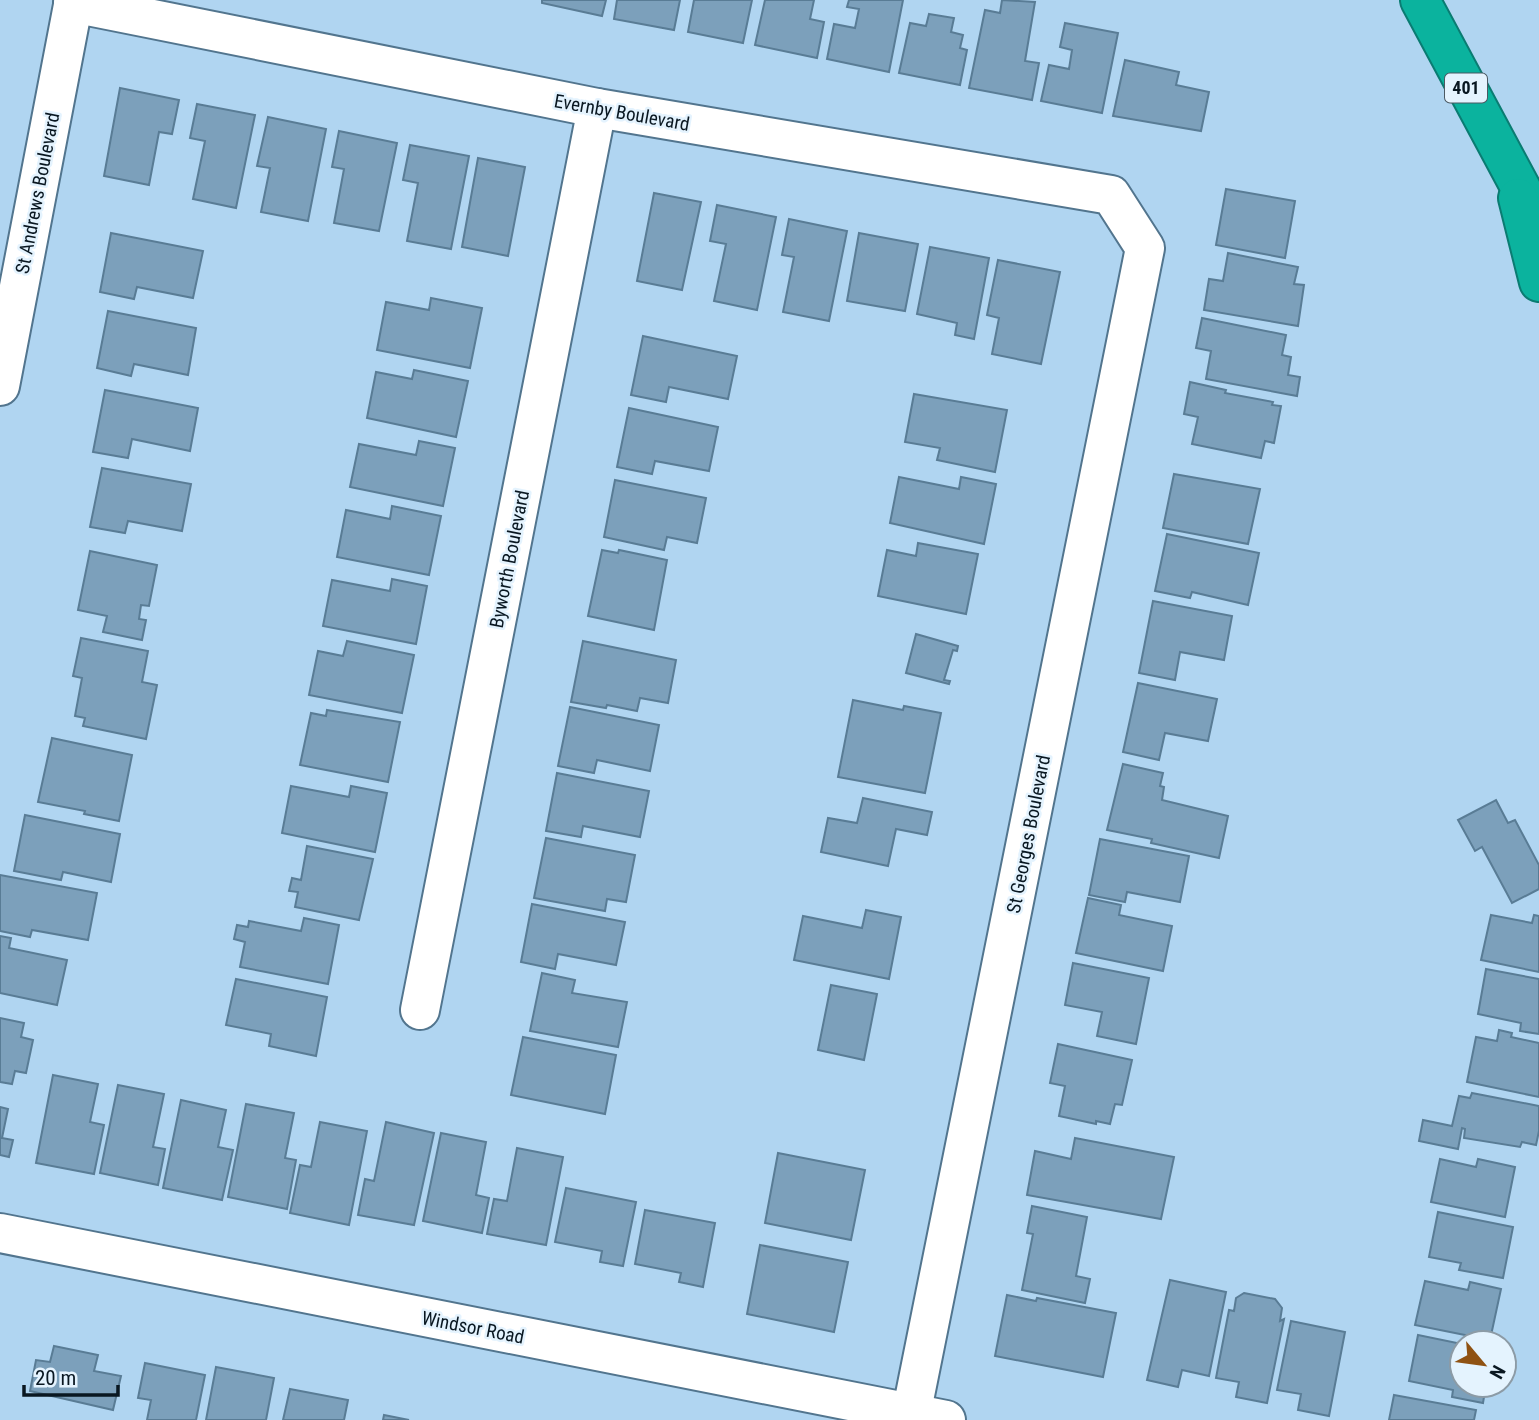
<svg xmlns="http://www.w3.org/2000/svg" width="1539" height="1420" font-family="'Roboto Condensed',sans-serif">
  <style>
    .building { fill: #7ca0bb; stroke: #597c95; stroke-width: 2 }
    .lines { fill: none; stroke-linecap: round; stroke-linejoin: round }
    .minor-casing { stroke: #52758e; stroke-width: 42 }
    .highway-casing { stroke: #0a7c72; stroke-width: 42 }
    .minor { stroke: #fff; stroke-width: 38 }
    .highway { stroke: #0bb39e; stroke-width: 38 }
    .labels { text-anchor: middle; stroke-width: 5; stroke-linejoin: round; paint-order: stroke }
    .shield { fill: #e4f3fe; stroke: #4b5963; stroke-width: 2 }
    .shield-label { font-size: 18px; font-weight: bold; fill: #091721 }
    .street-label { font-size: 19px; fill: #091721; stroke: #e4f3fe }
  </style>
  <rect width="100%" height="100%" fill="#b0d5f1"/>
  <g class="building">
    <path d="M542,0H606L602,16L542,3Z"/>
    <path d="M617,0H680L674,30L614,19Z"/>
    <path d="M694,0H752L743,43L688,32Z"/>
    <path d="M765,0H814L810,19L824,22L817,58L755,45Z"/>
    <path d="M849,0H903L889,72L827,59L834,24L855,28L859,9L847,7Z"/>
    <path d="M1002,0L1035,2L1025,61L1039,63L1032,100L969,88L985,10L1000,13Z"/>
    <path d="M929,14L954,18L951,32L963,35L960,48L967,50L960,85L899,73L910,23L926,26Z"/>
    <path d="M1065,23L1118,33L1102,113L1041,101L1049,65L1069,69L1072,50L1060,47Z"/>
    <path d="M1125,60L1179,72L1176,85L1209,92L1201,131L1113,116Z"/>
    <path d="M120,88L179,100L172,134L159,132L149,185L104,176Z"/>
    <path d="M197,104L255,115L236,208L193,199L205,141L190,138Z"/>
    <path d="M268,117L326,129L308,221L261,212L270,168L257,166Z"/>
    <path d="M339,131L397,143L379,231L334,223L344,169L332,167Z"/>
    <path d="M410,145L469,156L451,249L407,241L418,183L403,180Z"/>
    <path d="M478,158L525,167L508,256L462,247Z"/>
    <path d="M1226,189L1295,201L1285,258L1216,245Z"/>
    <path d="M654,193L701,202L682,290L637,281Z"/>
    <path d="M717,205L776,217L757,310L714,301L726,244L710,241Z"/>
    <path d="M789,219L847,231L829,321L783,312L794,257L782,255Z"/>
    <path d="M111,233L203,251L193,298L137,287L134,299L100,292Z"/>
    <path d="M859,233L918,244L905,311L847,301Z"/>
    <path d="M930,247L989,258L974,339L955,335L957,323L917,314Z"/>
    <path d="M1228,253L1298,267L1294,284L1304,285L1298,326L1204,310L1209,279L1223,281Z"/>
    <path d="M998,260L1060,272L1041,364L992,354L999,318L987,315Z"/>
    <path d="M431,298L482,308L470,368L377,350L386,302L429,310Z"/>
    <path d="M108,311L196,328L188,375L134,364L131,376L97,368Z"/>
    <path d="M1202,318L1286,335L1282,355L1291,357L1288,375L1300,377L1297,396L1206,379L1211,351L1196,348Z"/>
    <path d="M643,336L737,356L728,399L669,387L666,402L631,395Z"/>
    <path d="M414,370L468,381L456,437L367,418L376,372L412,379Z"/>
    <path d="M1190,382L1226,390L1225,393L1273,402L1272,405L1281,406L1274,443L1265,441L1261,458L1192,444L1198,417L1184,414Z"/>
    <path d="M105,390L198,408L190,451L132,439L128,458L93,452Z"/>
    <path d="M914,394L1007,410L995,472L937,460L940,448L905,442Z"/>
    <path d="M629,408L718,427L709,471L655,461L652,474L617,467Z"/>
    <path d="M419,441L455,448L443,506L350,487L359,444L416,455Z"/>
    <path d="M102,468L191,484L182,531L128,521L125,533L90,527Z"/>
    <path d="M1174,474L1260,489L1248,544L1163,528Z"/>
    <path d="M899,477L959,489L961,477L996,484L984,544L890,523Z"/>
    <path d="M615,480L706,498L697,543L667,537L664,550L604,537Z"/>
    <path d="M392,506L441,516L429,575L337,557L346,510L390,519Z"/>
    <path d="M1167,534L1259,553L1248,605L1192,592L1190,598L1155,591Z"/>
    <path d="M918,543L978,554L966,614L878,596L887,550L916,556Z"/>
    <path d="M602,550L618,553L619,550L667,560L654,630L588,616Z"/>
    <path d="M90,551L157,565L149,606L141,605L139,619L146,620L142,640L103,632L107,616L78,610Z"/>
    <path d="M392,579L427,586L416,644L323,626L332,580L390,591Z"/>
    <path d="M1153,601L1232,616L1224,660L1180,652L1175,680L1139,673Z"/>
    <path d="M916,634L958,646L957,651L953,650L944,680L950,681L949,684L906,673Z"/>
    <path d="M81,638L148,651L142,682L157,685L146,739L83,726L85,718L75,716L82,678L73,676Z"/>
    <path d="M347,641L414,655L402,713L309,695L318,651L343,656Z"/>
    <path d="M583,641L676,660L668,703L640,698L637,711L607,705L606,708L571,702Z"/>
    <path d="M1138,683L1217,699L1208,741L1165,733L1159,760L1123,752Z"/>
    <path d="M853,700L903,710L904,706L941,713L925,793L838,777Z"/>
    <path d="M570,707L659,725L650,771L597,760L594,773L558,766Z"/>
    <path d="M327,710L400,722L388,782L300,765L311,713L326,716Z"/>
    <path d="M52,738L132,755L119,821L84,814L85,811L38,802Z"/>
    <path d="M1123,764L1163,773L1160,786L1164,787L1162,800L1228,816L1219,858L1151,843L1152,839L1107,830Z"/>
    <path d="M557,773L649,791L640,837L583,826L581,837L546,831Z"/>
    <path d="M291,786L349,797L351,786L387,793L375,852L282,833Z"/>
    <path d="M863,798L932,812L927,835L896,829L888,866L821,852L828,818L857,823Z"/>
    <path d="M1496,800L1508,823L1515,820L1539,865V889L1512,903L1482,847L1475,851L1458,820Z"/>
    <path d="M25,815L120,834L111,882L63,872L61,880L14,871Z"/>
    <path d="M546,838L635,855L626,902L607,899L605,911L534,898Z"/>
    <path d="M1100,839L1189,856L1180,902L1127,892L1125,902L1089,895Z"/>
    <path d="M307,846L373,859L359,920L295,907L298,892L289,891L292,878L301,880Z"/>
    <path d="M0,875L97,893L88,940L32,930L30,937L0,931Z"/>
    <path d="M1088,898L1121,905L1119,915L1172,926L1163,971L1076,953Z"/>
    <path d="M532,904L625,922L616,965L558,954L555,969L521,962Z"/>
    <path d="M866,910L901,917L889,979L794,960L803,916L862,928Z"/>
    <path d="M1491,915L1532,923L1534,915L1539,916V972L1481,960Z"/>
    <path d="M304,918L339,925L328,984L240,967L245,942L234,939L237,925L248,927L249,921L301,931Z"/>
    <path d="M0,936L11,938L9,948L67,960L57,1005L0,993Z"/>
    <path d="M1073,963L1149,978L1136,1044L1097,1036L1102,1012L1065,1005Z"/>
    <path d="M1486,969L1539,979V1034L1520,1031L1521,1023L1478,1014Z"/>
    <path d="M542,973L575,980L572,993L627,1002L618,1047L530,1031Z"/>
    <path d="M236,979L327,997L316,1056L269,1046L271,1034L226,1025Z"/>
    <path d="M831,985L877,994L864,1060L818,1050Z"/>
    <path d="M0,1018L24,1023L21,1037L33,1040L26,1073L15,1071L12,1084L0,1082Z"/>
    <path d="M1499,1030L1512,1033L1511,1037L1539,1043V1097L1467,1082L1476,1037L1497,1041Z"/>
    <path d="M523,1037L616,1055L605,1114L511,1095Z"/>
    <path d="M1058,1044L1132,1060L1122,1105L1115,1104L1110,1124L1096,1121V1124L1059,1116L1065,1086L1050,1083Z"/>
    <path d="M53,1075L98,1084L90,1122L104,1125L94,1174L36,1163Z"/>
    <path d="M118,1085L164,1094L153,1147L165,1149L158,1185L100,1173Z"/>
    <path d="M1472,1093L1539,1106V1131L1536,1145L1522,1142L1520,1147L1464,1138L1465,1129L1462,1128L1458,1149L1419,1141L1423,1120L1452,1126L1459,1096L1470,1098Z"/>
    <path d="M181,1100L226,1110L218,1147L233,1150L222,1200L163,1188Z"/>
    <path d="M246,1104L294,1113L285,1158L296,1160L287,1209L228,1197Z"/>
    <path d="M0,1107L8,1109L2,1138L13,1140L9,1157L0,1155Z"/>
    <path d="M320,1122L367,1131L349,1225L290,1213L300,1165L311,1167Z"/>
    <path d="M386,1122L434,1133L414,1225L358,1215L365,1179L374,1181Z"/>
    <path d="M441,1133L486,1142L476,1195L489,1198L482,1233L423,1221Z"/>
    <path d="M1075,1138L1174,1157L1161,1219L1027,1195L1035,1151L1071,1159Z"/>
    <path d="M517,1148L563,1157L546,1245L487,1234L494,1199L507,1201Z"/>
    <path d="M778,1153L865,1170L851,1240L765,1223Z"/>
    <path d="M1440,1159L1476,1167L1478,1159L1515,1167L1505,1217L1431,1202Z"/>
    <path d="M566,1188L636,1202L623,1266L600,1262L602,1251L555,1242Z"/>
    <path d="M1032,1206L1087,1217L1076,1276L1090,1279L1085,1303L1022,1290L1033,1234L1027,1233Z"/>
    <path d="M645,1210L715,1223L703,1287L679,1282L681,1273L635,1264Z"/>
    <path d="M1438,1212L1513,1227L1503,1278L1459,1270L1461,1263L1429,1257Z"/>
    <path d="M760,1245L848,1262L834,1332L747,1314Z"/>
    <path d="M1170,1280L1226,1292L1209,1376L1182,1370L1178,1387L1147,1380Z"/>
    <path d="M1425,1281L1468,1290L1470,1282L1501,1289L1490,1340L1415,1325Z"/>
    <path d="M1244,1293L1275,1299L1282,1308L1280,1321L1284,1319L1267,1403L1236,1397L1239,1382L1216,1378L1229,1310L1234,1311L1236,1298Z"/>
    <path d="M1007,1295L1036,1301L1037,1298L1116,1313L1103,1377L995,1356Z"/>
    <path d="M1291,1321L1345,1332L1329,1416L1298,1410L1301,1394L1277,1390Z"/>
    <path d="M1418,1335L1462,1344V1385H1486L1483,1403L1452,1397L1453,1390L1409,1381Z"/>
    <path d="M54,1346L98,1355L94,1371L121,1376L113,1410L30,1391L36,1360L50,1362Z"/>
    <path d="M145,1363L205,1375L196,1420H147L151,1400L138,1398Z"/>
    <path d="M216,1367L274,1378L266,1420H206Z"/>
    <path d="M290,1389L348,1400L344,1420H283Z"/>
    <path d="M1394,1395L1476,1410L1474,1420H1389Z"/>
    <path d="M384,1415L409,1420H383Z"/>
  </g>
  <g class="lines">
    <g class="minor-casing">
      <g id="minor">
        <path d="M73,3L597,108L1111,195L1145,248L910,1420"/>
        <path d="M0,386L74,0"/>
        <path d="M420,1010L597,108"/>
        <path d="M0,1233L946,1420"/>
      </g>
    </g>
    <g class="highway-casing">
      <g id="highway">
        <path d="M1420,0L1539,222"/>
        <path d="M1518,198L1539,282"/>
      </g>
    </g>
    <use href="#minor" class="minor"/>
    <use href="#highway" class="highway"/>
  </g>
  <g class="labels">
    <rect class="shield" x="1445" y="73.5" width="42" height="29" rx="5"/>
    <g class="shield-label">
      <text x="1466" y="94">401</text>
    </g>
    <g class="street-label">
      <text transform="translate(622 112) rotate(10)" y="7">Evernby Boulevard</text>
      <text transform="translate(37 193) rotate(-79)" y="7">St Andrews Boulevard</text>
      <text transform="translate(509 559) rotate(-79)" y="7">Byworth Boulevard</text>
      <text transform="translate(1028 834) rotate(-79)" y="7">St Georges Boulevard</text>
      <text transform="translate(473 1327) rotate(11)" y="7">Windsor Road</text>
    </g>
  </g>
  <g transform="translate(1483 1364) rotate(119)"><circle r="33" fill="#e4f3fe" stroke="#8c9ba6" stroke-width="2"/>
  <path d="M0-5L12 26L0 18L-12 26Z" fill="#8f5213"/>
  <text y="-10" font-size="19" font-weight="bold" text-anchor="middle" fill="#091721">N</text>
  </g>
  <path d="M24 1385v10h94v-10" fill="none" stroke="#091721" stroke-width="3.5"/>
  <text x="35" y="1385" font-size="21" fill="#091721" stroke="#e4f3fe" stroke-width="5" paint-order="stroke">20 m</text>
</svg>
